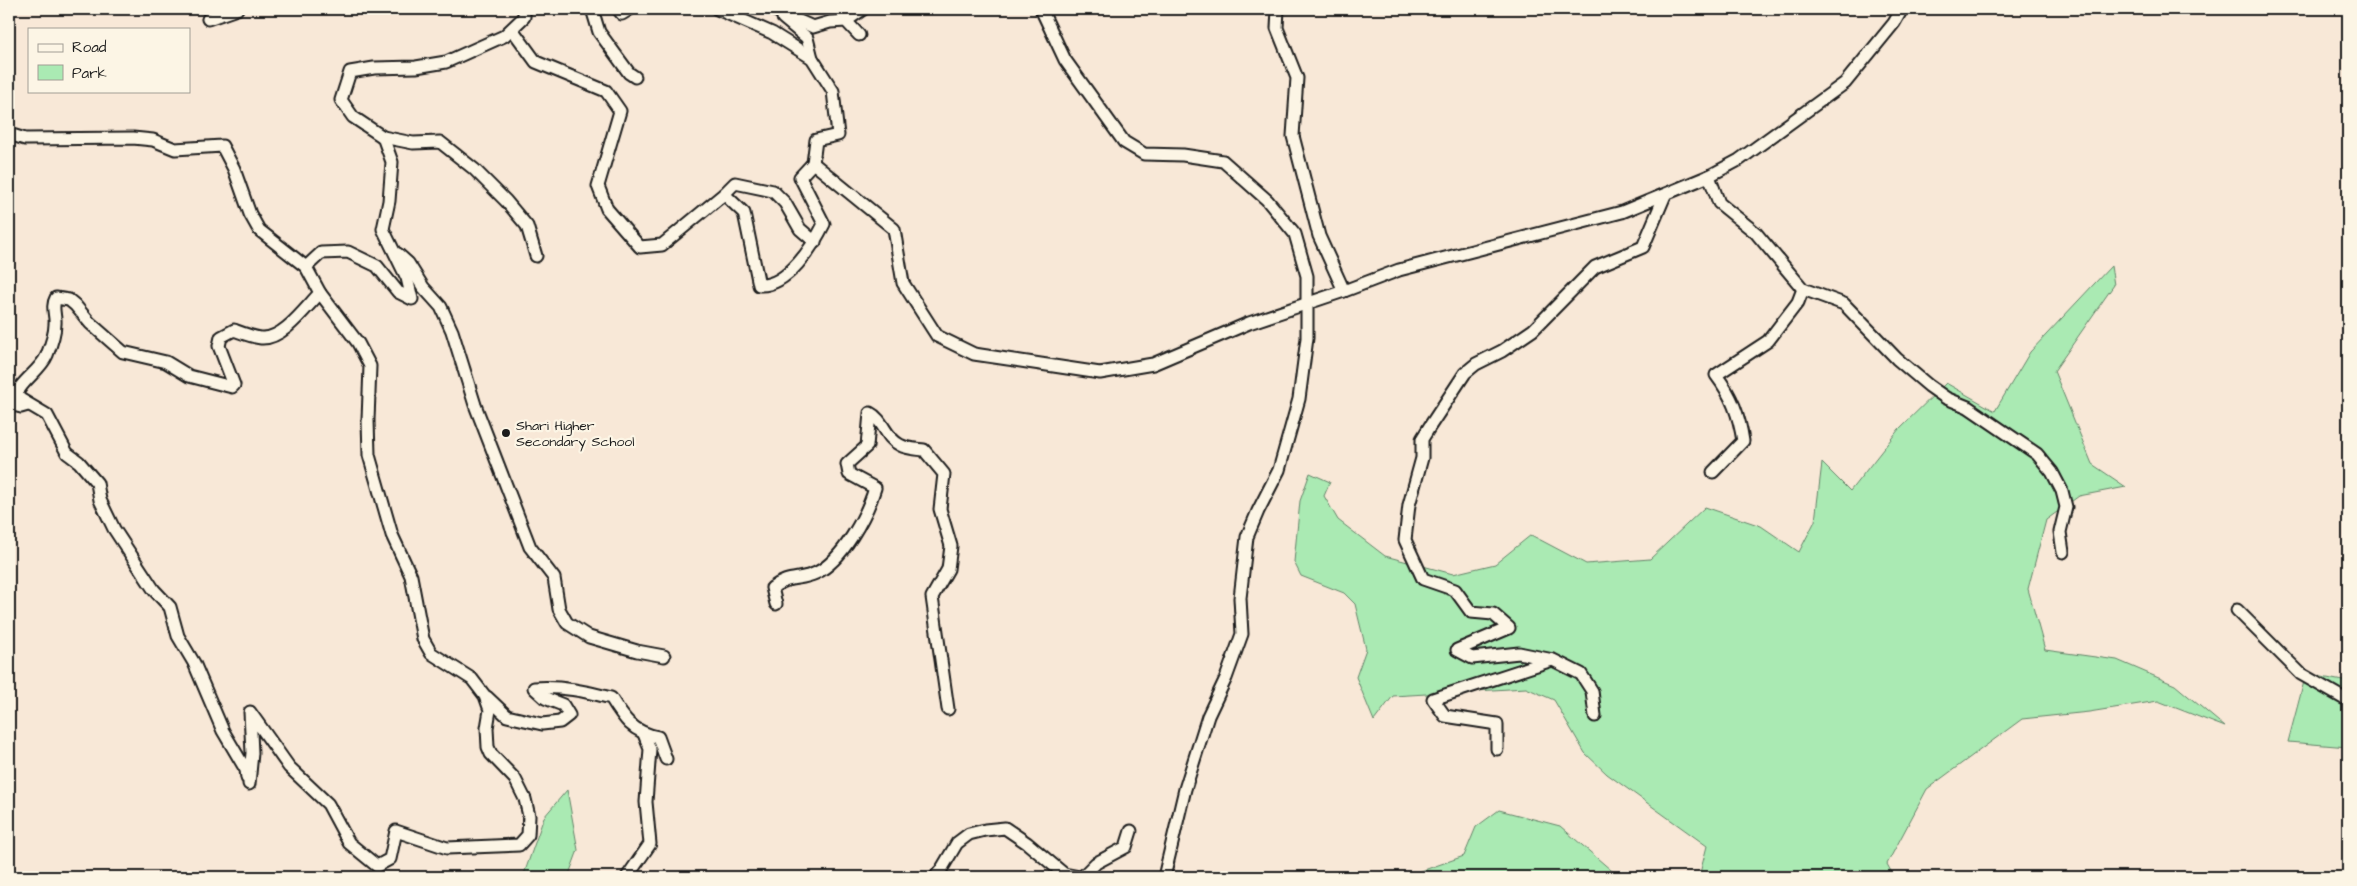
<svg xmlns="http://www.w3.org/2000/svg" width="2357" height="886" font-family="'Architects Daughter',sans-serif">
  <style>
    .green { fill: #aaeab3; stroke: #638368 }
    .lines { fill: none; stroke-linecap: round; stroke-linejoin: round }
    .minor-casing { stroke: #1c1c1c; stroke-width: 15 }
    .minor { stroke: #fcf5e5; stroke-width: 11 }
    .poi-dot { fill: #1c1c1c; stroke: #fcf5e5; stroke-width: 2 }
    .labels { text-anchor: middle; stroke-width: 4.5; stroke-linejoin: round; paint-order: stroke }
    .poi-label { font-size: 14px; fill: #1c1c1c; stroke: #fcf5e5; text-anchor: start }
  </style>
  <rect width="100%" height="100%" fill="#f8e8d7"/>
  <filter id="ink" filterUnits="userSpaceOnUse"><feTurbulence type="fractalNoise" baseFrequency=".02" numOctaves="2"/><feDisplacementMap in="SourceGraphic" scale="10" xChannelSelector="R" yChannelSelector="G"/><feConvolveMatrix kernelMatrix="1 2 1 2 8 2 1 2 1" color-interpolation-filters="sRGB"/></filter>
  <g filter="url(#ink)">
    <g class="green">
      <path d="M2111,266L2114,285L2054,371L2092,464L2126,487L2079,496L2046,520L2028,589L2045,650L2117,660L2175,685L2225,727L2158,701L2089,712L2022,719L1927,789L1887,864L1894,877H1699L1707,846L1607,774L1585,753L1554,700L1526,688L1393,696L1374,721L1356,677L1366,649L1355,604L1344,593L1301,576L1294,562L1300,501L1310,473L1330,482L1324,496L1338,520L1385,556L1453,574L1495,564L1531,535L1586,564L1650,559L1705,507L1761,526L1799,552L1815,521L1822,463L1850,491L1899,429L1946,383L1995,411L2030,352Z"/>
      <path d="M2306,674L2348,682V747L2288,742Z"/>
      <path d="M567,790L578,850L568,877H523L544,817Z"/>
      <path d="M1499,810L1560,826L1619,877H1404L1464,856L1476,827Z"/>
    </g>
    <g class="lines">
      <g class="minor-casing">
        <g id="minor">
          <path d="M592,9L599,32L629,73L635,77"/>
          <path d="M618,9L622,14L630,9"/>
          <path d="M717,9L772,33L812,58L833,91L838,135L816,140L813,163L894,229L903,283L937,336L974,354L1100,373L1153,364L1249,323L1344,291L1399,270L1622,212L1709,176L1739,160L1845,83L1894,23L1902,9"/>
          <path d="M772,9L813,27L830,22L846,21L859,35"/>
          <path d="M1041,9L1065,60L1124,142L1144,154L1183,155L1223,161L1267,200L1295,234L1307,276V338L1299,399L1279,470L1258,511L1247,537L1240,598L1242,634L1226,678L1208,716L1185,789L1164,877"/>
          <path d="M1278,9L1277,28L1297,78L1293,136L1319,236L1344,291"/>
          <path d="M783,18L807,38L812,58"/>
          <path d="M208,19L237,9"/>
          <path d="M846,21L863,9"/>
          <path d="M512,29L536,62L606,91L620,111L598,186L607,209L640,247L662,245L724,194L744,213L759,285C787,287 813,246 824,224L800,177L813,163"/>
          <path d="M9,134L25,139L133,138L153,140L175,149L222,146L234,169L250,214L259,230L306,267L321,253L348,252L377,266L398,292L412,299L407,278L383,229L389,201L392,162L383,137L353,117L341,100L350,72L374,68L416,67L446,62L504,36L524,17V9"/>
          <path d="M383,137L413,143L440,142L474,169L506,201L527,226L536,256"/>
          <path d="M1709,176L1719,203L1756,233L1803,289L1844,304L1897,359L1929,386L1946,398L1968,407L2037,454L2052,472L2062,491L2066,507L2060,532L2063,552"/>
          <path d="M724,194L735,183L773,191L785,203L800,229L815,242"/>
          <path d="M398,254L408,263L423,287L441,307L452,331L475,405L530,547L554,578L559,609L567,623L589,637L637,651L664,656"/>
          <path d="M9,404L21,407L28,405"/>
          <path d="M1713,472L1743,441C1739,415 1732,396 1716,375L1768,341L1798,302L1803,289"/>
          <path d="M776,604L772,588C789,575 799,581 816,573C842,561 867,515 875,488L849,474L847,464L867,446L870,413C884,420 885,438 900,445C907,449 917,449 924,450L944,474L940,509L951,546L948,569L932,597L948,709"/>
          <path d="M2237,610L2301,674L2343,698H2348"/>
          <path d="M487,697L507,716L542,724L560,722L569,715L563,705L545,698L534,688C561,686 585,691 611,698C624,719 632,732 658,737L666,759"/>
          <path d="M1595,716L1592,691L1581,674L1553,660L1519,653L1472,658L1457,650L1509,628L1493,614L1471,612L1455,590L1423,579L1405,540L1409,505L1422,458V439L1430,426L1465,373L1476,364L1502,351L1533,330L1595,267L1643,247L1665,195"/>
          <path d="M1497,749V724L1445,716L1433,699L1552,660"/>
          <path d="M247,778L246,770L223,731L194,663L178,636L170,607L154,590L114,529L100,500L97,483L79,462L67,453L47,415L20,399L17,394C20,382 41,370 47,355C51,345 55,334 55,324C56,315 51,307 56,298L69,300L75,305L90,323L123,352L166,362L189,376L232,387L234,385L219,346L221,337L234,330C242,333 252,337 261,338C283,340 306,307 320,293L306,267"/>
          <path d="M249,784L252,753L250,712L289,767L328,804L349,843L377,866L390,859L396,831L447,848L519,845L528,835L529,816L525,799L515,779L491,754L488,747L487,728L490,710L485,696L472,679L431,653L423,639L411,576L392,535L369,455L368,420L370,366L358,343L320,293"/>
          <path d="M627,877L650,844L646,802L650,749L644,734"/>
          <path d="M935,877L941,870L957,843L969,834L985,830L1005,828L1027,843L1064,874L1080,877"/>
          <path d="M1082,877L1096,863L1126,847L1131,831"/>
        </g>
      </g>
      <use href="#minor" class="minor"/>
    </g>
  </g>
  <circle class="poi-dot" cx="506" cy="433" r="5"/>
  <g class="labels">
    <g class="poi-label">
      <text x="516" y="430">Shari Higher<tspan x="516" dy="16">Secondary School</tspan></text>
    </g>
  </g>
  <rect width="2357" height="886" fill="none" stroke="#fcf5e5" stroke-width="30"/>
  <rect x="15" y="15" width="2327" height="856" fill="none" stroke="#1c1c1c" stroke-width="2" filter="url(#ink)"/>
  <rect x="28" y="28" width="162" height="65" fill="#fcf5e5" stroke="#a29e95"/>
  <rect x="38" y="44" width="25" height="8" fill="#fcf5e5" stroke="#a29e95"/>
  <text x="72" y="52" font-size="15" fill="#1c1c1c">Road</text>
  <rect x="38" y="65" width="25" height="15" fill="#aaeab3" stroke="#a29e95"/>
  <text x="72" y="78" font-size="15" fill="#1c1c1c">Park</text>
</svg>
